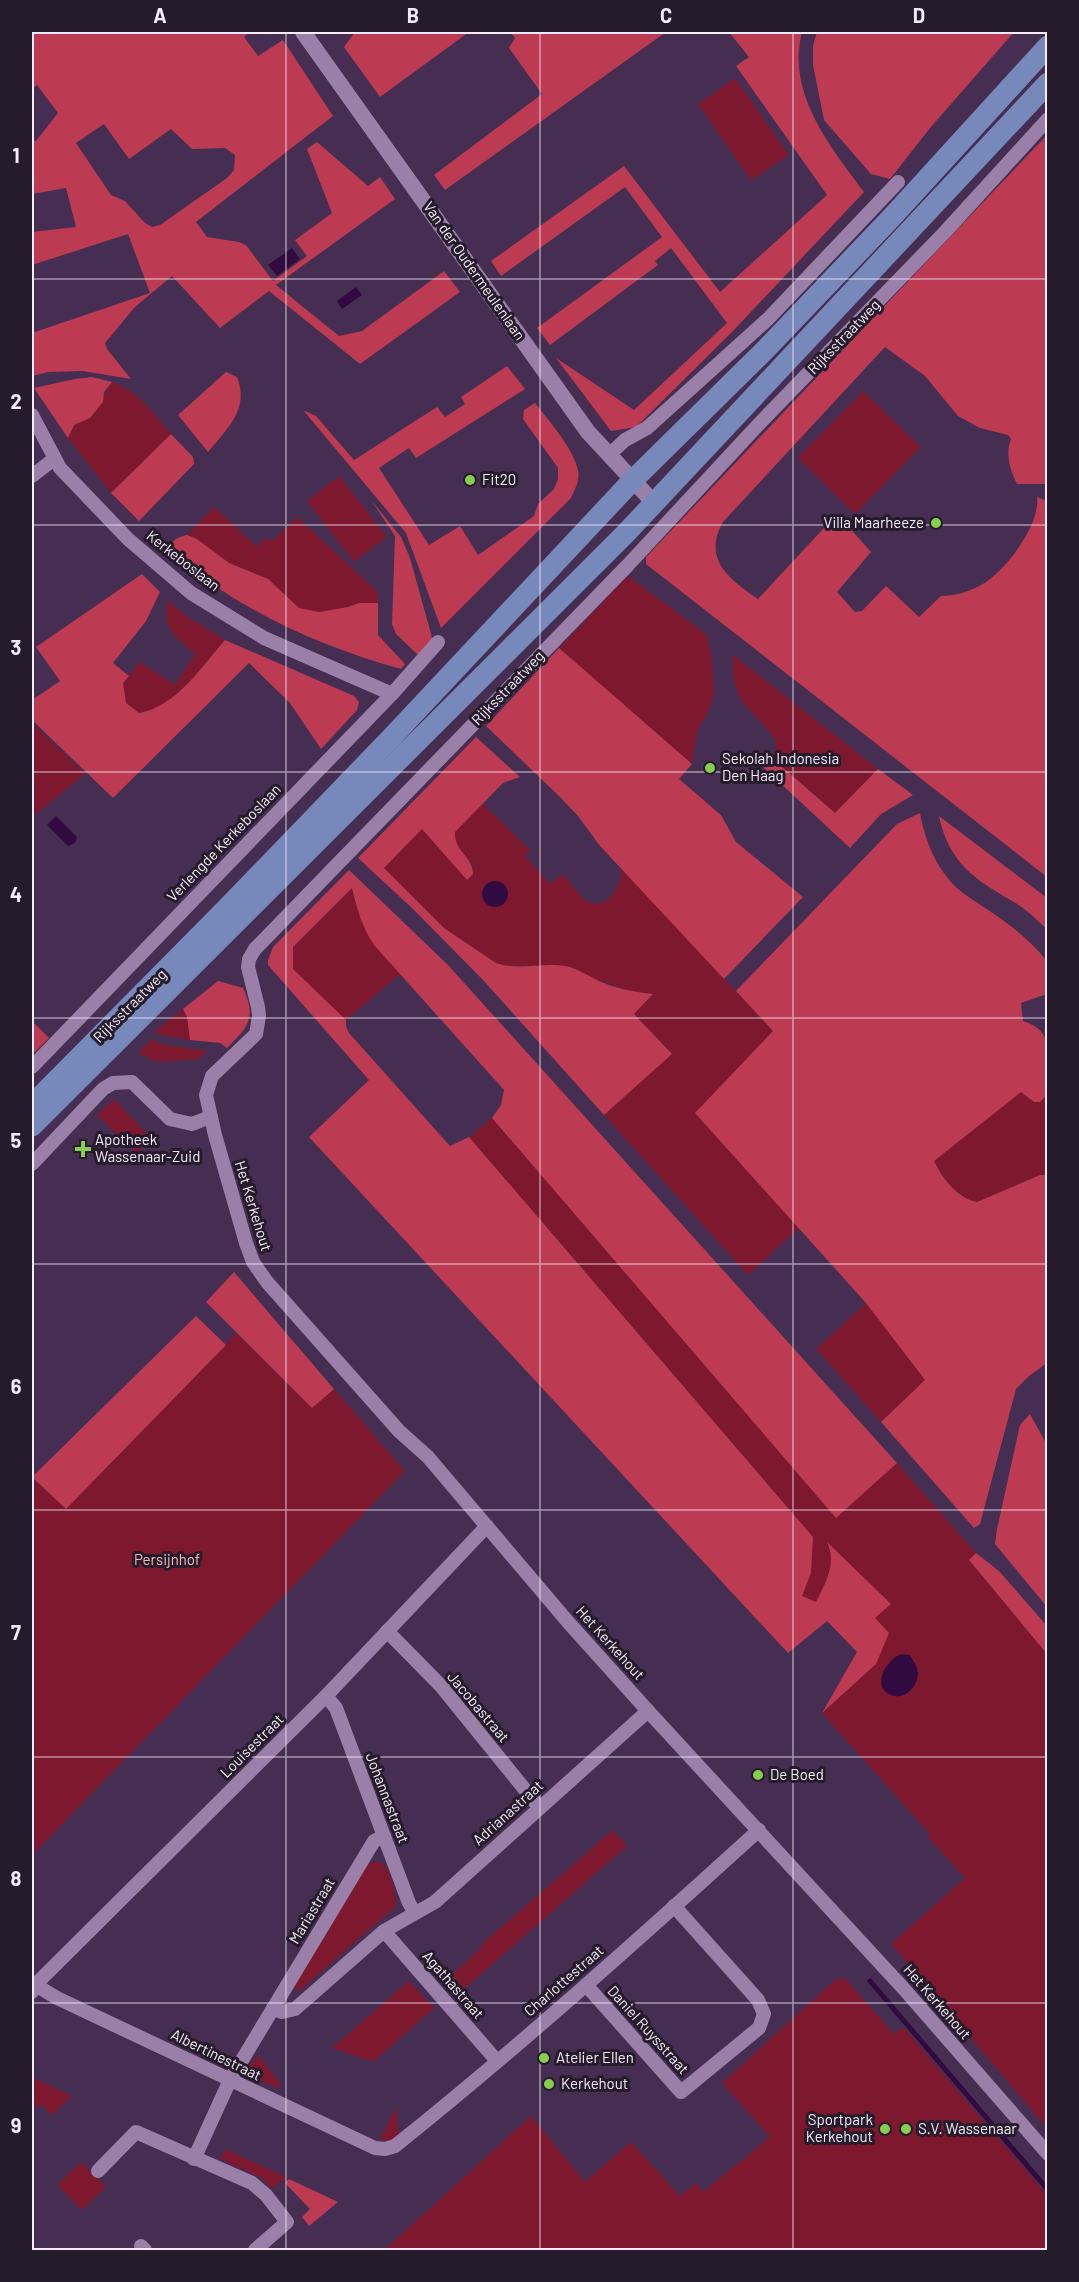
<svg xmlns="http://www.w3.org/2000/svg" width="1079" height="2282" font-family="Barlow,sans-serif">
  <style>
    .green { fill: #7e182f }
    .forest { fill: #bc3b52; fill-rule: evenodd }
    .water { fill: #310b40 }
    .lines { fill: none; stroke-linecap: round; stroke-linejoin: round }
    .stream { stroke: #310b40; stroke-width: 5 }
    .minor { stroke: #9a80a8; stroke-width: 14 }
    .tertiary { stroke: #9a80a8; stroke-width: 16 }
    .primary { stroke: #7789bb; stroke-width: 21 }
    .grid { fill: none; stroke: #f7ecfd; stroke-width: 1.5; stroke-opacity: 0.55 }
    .poi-dot { fill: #85cf4c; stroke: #261b2b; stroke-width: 2 }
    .labels { text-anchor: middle; stroke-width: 6; stroke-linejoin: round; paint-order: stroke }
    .street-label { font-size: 15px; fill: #f7ecfd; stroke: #261b2b }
    .poi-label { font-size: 15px; fill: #f7ecfd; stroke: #261b2b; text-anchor: start }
    .park-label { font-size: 15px; fill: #fbb8bd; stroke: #261b2b }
    .neatline { fill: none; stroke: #f7ecfd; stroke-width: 2 }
    .grid-label { font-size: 20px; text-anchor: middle; font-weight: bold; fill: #f7ecfd }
  </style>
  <rect width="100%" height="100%" fill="#452e51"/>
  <g class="green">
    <path d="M735,78L789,155L751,180L698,104Z"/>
    <path d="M112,382C140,392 152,412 171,434L111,493L68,438L74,425L90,418Z"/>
    <path d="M863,391L921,447L855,514L798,458Z"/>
    <path d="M339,476L387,537L354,562L307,501Z"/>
    <path d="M214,507L257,547L265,538L273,541L297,517L378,592V603H359L348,607L319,612L299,608L268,579L229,563L197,539L187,535Z"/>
    <path d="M628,576L706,634L711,652L714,693L709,710L697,732L692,764L559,648Z"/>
    <path d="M167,600L186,616L225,640C201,667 177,706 139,713L126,703L123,683L140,662L175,685L195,654C175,635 163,632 167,600Z"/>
    <path d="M733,655L878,769L835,813L772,758L776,747L775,739C749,704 731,705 733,655Z"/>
    <path d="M32,723L85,774L32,817Z"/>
    <path d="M482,803L530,850L525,856L550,884L563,874C571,882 579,898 589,902C610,910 620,884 622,869L773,1031L747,1171L799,1228L748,1275L604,1115L672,1054L634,1014L653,994L633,992L598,980L543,966H505L496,963L444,928L384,868L422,829L468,880L473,866L454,841L455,832Z"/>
    <path d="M352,888L358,912L374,945L400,974L346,1020L293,969V947Z"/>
    <path d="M183,1009L187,1017L190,1040L160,1035L155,1031Z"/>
    <path d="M153,1039L160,1044L208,1051L198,1059L157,1062L138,1053Z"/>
    <path d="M1047,1088V1175H1040L977,1202C958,1199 943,1178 934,1161L1021,1092L1034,1102L1046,1096Z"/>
    <path d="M114,1099L146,1133L150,1141L137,1153L97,1115Z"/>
    <path d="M492,1118L836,1517L897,1463L976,1553L969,1560L1047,1654V2128L891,1944L965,1878L928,1837L930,1834L822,1713L876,1664L875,1618L890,1604L828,1544C837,1565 825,1584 816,1603L802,1596L811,1573L813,1537L469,1137Z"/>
    <path d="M866,1303L925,1380L881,1422L816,1349Z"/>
    <path d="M236,1333L312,1408L334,1389L405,1471L32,1855V1478L67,1508Z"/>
    <path d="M613,1830L627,1846L464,1989L452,1975L481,1948L484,1942Z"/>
    <path d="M373,1862C377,1862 380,1862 383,1864C390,1869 398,1899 395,1907L299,1991L291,1983L367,1864Z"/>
    <path d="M845,1978L894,2034L903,2027L1047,2195V2250H384L531,2116L585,2182L631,2142L680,2196L696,2183L703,2192L770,2137L722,2083L836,1979Z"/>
    <path d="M409,1981L434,2008L373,2062L332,2048Z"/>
    <path d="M259,2056L281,2085L278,2088L248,2076L246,2070L247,2067Z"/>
    <path d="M32,2077L72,2096L52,2115L40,2104L33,2110L32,2108Z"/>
    <path d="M396,2107L399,2135L391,2140L380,2141Z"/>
    <path d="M225,2149L286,2177L272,2189L262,2178L220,2159Z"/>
    <path d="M81,2162L106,2187L82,2210L57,2185Z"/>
  </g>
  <g class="forest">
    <path d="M32,32H249L244,37L258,56L283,40L333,116L196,222L207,237L239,242L246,245L273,281L307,256L295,240L332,213L307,149L317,142L368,186L380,177L395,199L276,285L339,336L362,331L444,271L460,292L360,364L269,291L220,328L172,276L135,307L105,343L107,349L131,379L83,371L48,372L32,376V333L150,293L128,234L32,265V232L76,227L66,188L32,194V140L36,141L58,113L37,85L32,89ZM104,124L129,159L171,129L192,149L225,148L235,155L234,170L227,178L160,225L152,227L145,223L125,201L111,195L76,143Z"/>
    <path d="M355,32H469L380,97L344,47Z"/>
    <path d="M510,32H666L445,190L434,175L542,94L509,48L515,38Z"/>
    <path d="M729,32H802C786,93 830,146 864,192L733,331L636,427L611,431L556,358L634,410L727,323L671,248L655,261L658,265L550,345L537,328L662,237L625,187L501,276L491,261L624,166L720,292L827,195L736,66L749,57Z"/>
    <path d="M817,32H1014L930,128L890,179L871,174L824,120L813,65V46Z"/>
    <path d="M1047,135V484H1017C1010,470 1005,454 1011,439L1008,435L980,428L958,416L925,376L885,347L723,522C702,559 729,579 758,599L835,516H839L871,552L837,592L855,612L862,611L886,586L919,617L941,596C955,596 968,592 981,585C1005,572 1041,524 1037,497L1047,501V877L646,564V557Z"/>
    <path d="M507,366L525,389L416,458L409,448L379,468L429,545L460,526L478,555L534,516L538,504L554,489L558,479V468L523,419L524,410L535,403C548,420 575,450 578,471C580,480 575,489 571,498L441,628L406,533L303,410L316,416L354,460L437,407L445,417L465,404L461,397Z"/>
    <path d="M226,372L237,377C250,409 227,429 208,452L178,415Z"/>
    <path d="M92,377L112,382L104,392L103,402L90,418L74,425L68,438L34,388L75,379Z"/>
    <path d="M171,434L193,457L194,464L139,521L111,493Z"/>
    <path d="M371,500L401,537L410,558L433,641L419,656L396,634L392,624L395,536Z"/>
    <path d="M187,535L197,539L229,563L268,579L299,608L319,612L348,607L359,603H378V635L405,664L401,669C316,645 234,608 167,549C173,541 176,537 187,535Z"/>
    <path d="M142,574L160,592L146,621L113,663L129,676L123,683L126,703L139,713C176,707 201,667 225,640L354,696L359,702L357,710L321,749L290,703L249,663L113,798L32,720V700L60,681L36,647Z"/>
    <path d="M559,648L692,764L679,779L721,815L736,842L803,897L724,979L600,846L578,816L560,797L486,726Z"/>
    <path d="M476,737L520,777L503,783L455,832C454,852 473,856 473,874L467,880L422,829L384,868L444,928L496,963C519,971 542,962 565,966C577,968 588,976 599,981C617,989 634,992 653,994L634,1014L672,1054L604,1115L484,981L414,910L358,858Z"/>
    <path d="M772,758L835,813L878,769L913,795L881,814L850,848L764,768Z"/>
    <path d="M920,813C925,841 936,868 957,888C967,897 980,904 991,912C1012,926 1031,941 1047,961V994L1021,1003L1023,1021C1049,1030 1048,1043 1048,1067C1048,1077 1048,1086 1046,1096L1040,1102H1034L1021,1092L934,1161C942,1178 958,1199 977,1202L1040,1175H1047V1363L1029,1376L1016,1389L980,1524L974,1528L881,1422L925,1380L866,1303L695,1113L773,1031L736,991L897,824Z"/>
    <path d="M939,816L1047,898V929C1037,920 1026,909 1014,902C976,880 949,864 939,816Z"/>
    <path d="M349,870L448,965L897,1463L836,1518L492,1118L501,1105L504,1090L374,945C362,927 357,909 352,888L293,947V969L346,1020V1027L349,1033L450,1146L469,1137L813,1537L811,1573L802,1596L816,1602C826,1582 837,1564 827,1542L891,1604L875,1618L889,1633L876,1664L822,1713L857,1652L827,1621L788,1653L309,1137L369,1080L268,965V960L273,947Z"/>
    <path d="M218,981L243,988C257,1018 248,1027 227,1048L220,1043L190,1040L187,1017L183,1009Z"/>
    <path d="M32,1021L49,1038L32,1055Z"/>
    <path d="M234,1272L334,1389L312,1408L206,1302Z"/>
    <path d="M196,1316L226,1345L66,1509L32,1477Z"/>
    <path d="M1030,1414L1047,1445V1607L995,1544L997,1529L1020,1425Z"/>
    <path d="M976,1553L999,1571L1047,1626V1654L969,1560Z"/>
    <path d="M289,2179L338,2202L309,2226L302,2217L310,2209L285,2183Z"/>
  </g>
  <g class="water">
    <path d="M292,248L300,259L277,276L268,265Z"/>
    <path d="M356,287L362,295L342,309L337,301Z"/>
    <path d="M56,816L77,837L75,843L68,846L47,825Z"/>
    <circle cx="495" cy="894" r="13"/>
    <path d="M901,1654L910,1655C912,1659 916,1664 917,1668C921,1681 909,1699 894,1696C870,1690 884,1661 901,1654Z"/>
  </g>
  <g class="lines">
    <path class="stream" d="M870,1981L1048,2190"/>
    <g class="minor">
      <path d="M1048,119L945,232L758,425L628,565L255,949L249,959L248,967L258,1007L259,1016L256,1034L212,1076L206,1095L215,1135L246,1243L253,1262L267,1282L399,1431L428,1457L568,1622L648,1711L904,1989L1048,2154"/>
      <path d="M32,415L60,468L128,539L191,593L264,638L392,694"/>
      <path d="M609,455L625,440L647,428L768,319L898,182"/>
      <path d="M32,476L54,459"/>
      <path d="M32,1067L392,694L438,642"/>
      <path d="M32,1164L103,1089L113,1083L132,1082L170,1119L192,1124L210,1117"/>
      <path d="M387,1631L441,1686L539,1807"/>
      <path d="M326,1696L336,1708L409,1903L415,1913"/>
      <path d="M384,1931L497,2061"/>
      <path d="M32,1983L57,1998L375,2148L385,2149L395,2146C520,2046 640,1938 759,1830"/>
      <path d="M586,1985L681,2092L759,2028L764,2014L758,2000L674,1906"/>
      <path d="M32,1992L35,1985L326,1696L487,1526"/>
      <path d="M273,2008L282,2012L295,2009L384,1931L435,1902L648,1711"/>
      <path d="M194,2159L230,2080L374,1841L384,1836"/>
      <path d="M98,2171L136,2132L252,2183L266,2195L287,2222L255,2250"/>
      <path d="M141,2246L145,2250"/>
    </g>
    <path class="tertiary" d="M303,32L588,432L655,504"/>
    <g class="primary">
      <path d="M32,1105L227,908L391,738L632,481L764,351L892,217L1048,46"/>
      <path d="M32,1126L627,532L1048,83"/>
    </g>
  </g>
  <path class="grid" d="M286,32V2250M540,32V2250M793,32V2250M32,279H1048M32,525H1048M32,772H1048M32,1018H1048M32,1264H1048M32,1510H1048M32,1757H1048M32,2003H1048"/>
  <g class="poi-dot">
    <circle cx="470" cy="480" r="6"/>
    <circle cx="936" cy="523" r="6"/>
    <circle cx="710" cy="768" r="6"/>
    <path d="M80 1140h6v6h6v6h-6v6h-6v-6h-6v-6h6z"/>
    <circle cx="758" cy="1775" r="6"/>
    <circle cx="544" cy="2058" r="6"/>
    <circle cx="549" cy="2084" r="6"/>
    <circle cx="885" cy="2129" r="6"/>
    <circle cx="906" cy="2129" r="6"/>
  </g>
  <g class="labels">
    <g class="street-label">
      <text transform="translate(474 271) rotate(55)" y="5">Van der Oudermeulenlaan</text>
      <text transform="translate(844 337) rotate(-46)" y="5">Rijksstraatweg</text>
      <text transform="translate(183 561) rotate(38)" y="5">Kerkeboslaan</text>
      <text transform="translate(508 688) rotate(-46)" y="5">Rijksstraatweg</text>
      <text transform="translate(224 843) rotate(-46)" y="5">Verlengde Kerkeboslaan</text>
      <text transform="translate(130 1006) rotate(-45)" y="5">Rijksstraatweg</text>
      <text transform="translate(253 1206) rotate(73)" y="5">Het Kerkehout</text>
      <text transform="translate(610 1643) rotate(48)" y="5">Het Kerkehout</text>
      <text transform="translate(478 1707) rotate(50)" y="5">Jacobastraat</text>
      <text transform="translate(252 1746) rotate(-45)" y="5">Louisestraat</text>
      <text transform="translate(387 1798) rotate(69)" y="5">Johannastraat</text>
      <text transform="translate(508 1813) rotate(-42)" y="5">Adrianastraat</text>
      <text transform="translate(312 1911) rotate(-59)" y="5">Mariastraat</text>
      <text transform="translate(564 1981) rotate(-41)" y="5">Charlottestraat</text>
      <text transform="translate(453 1985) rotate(49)" y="5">Agathastraat</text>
      <text transform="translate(937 2002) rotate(49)" y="5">Het Kerkehout</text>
      <text transform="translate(648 2030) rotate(48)" y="5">Daniel Ruysstraat</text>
      <text transform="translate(216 2055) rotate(26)" y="5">Albertinestraat</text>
    </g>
    <g class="poi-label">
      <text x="482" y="485">Fit20</text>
      <text x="924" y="528" text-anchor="end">Villa Maarheeze</text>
      <text x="722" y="764">Sekolah Indonesia<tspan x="722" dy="17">Den Haag</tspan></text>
      <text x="95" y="1145">Apotheek<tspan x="95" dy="17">Wassenaar-Zuid</tspan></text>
      <text x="770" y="1780">De Boed</text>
      <text x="556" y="2063">Atelier Ellen</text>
      <text x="561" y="2089">Kerkehout</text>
      <text x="873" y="2125" text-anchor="end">Sportpark<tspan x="873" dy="17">Kerkehout</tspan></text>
      <text x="918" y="2134">S.V. Wassenaar</text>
    </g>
    <g class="park-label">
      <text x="167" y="1565">Persijnhof</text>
    </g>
  </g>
  <rect width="1079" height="2282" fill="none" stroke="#261b2b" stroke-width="66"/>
  <rect x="33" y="33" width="1013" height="2216" class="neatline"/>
  <g class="grid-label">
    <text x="160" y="23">A</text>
    <text x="413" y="23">B</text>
    <text x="666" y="23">C</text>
    <text x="919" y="23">D</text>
    <text x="16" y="163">1</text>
    <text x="16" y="409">2</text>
    <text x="16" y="655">3</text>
    <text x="16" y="902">4</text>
    <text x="16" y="1148">5</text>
    <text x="16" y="1394">6</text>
    <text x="16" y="1640">7</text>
    <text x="16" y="1886">8</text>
    <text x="16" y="2133">9</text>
  </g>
</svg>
